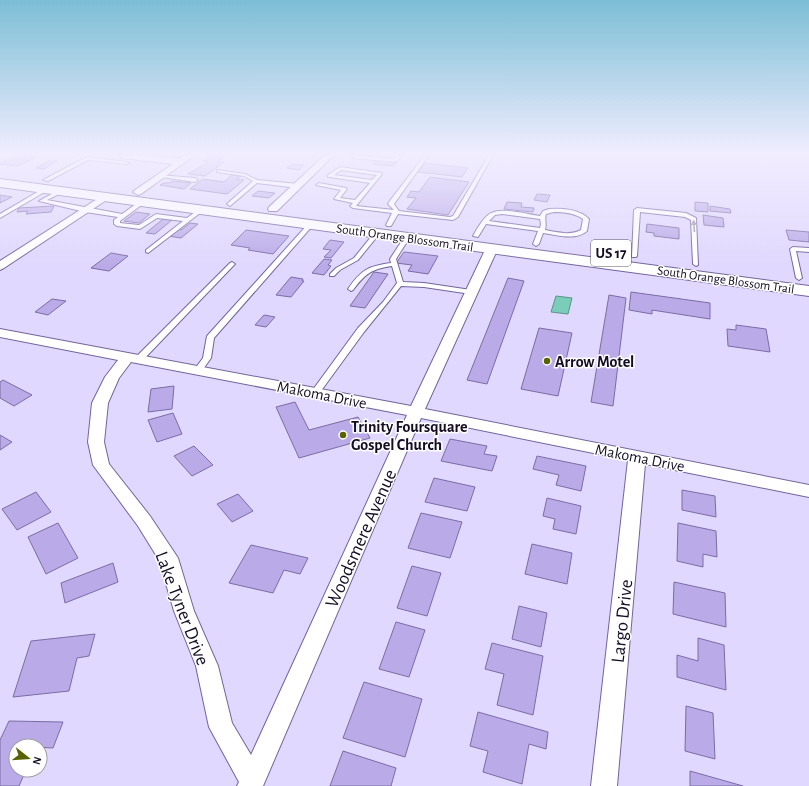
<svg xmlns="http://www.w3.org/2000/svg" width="809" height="786" font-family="'Alegreya Sans',sans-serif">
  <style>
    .water { fill: #7acdb8; stroke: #5b938b }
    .building { fill: #baabe8; stroke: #7b6ca5 }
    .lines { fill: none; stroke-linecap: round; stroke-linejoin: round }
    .service-casing { stroke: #73649c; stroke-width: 2 }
    .minor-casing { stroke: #73649c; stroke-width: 2 }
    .primary-casing { stroke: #73649c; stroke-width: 2 }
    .service { fill: #fff; fill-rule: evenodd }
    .minor { fill: #fff; fill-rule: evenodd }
    .primary { fill: #fff; fill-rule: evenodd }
    .oneway { fill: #a19ea7 }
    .poi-dot { fill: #596200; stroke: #fff; stroke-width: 1.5 }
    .labels { text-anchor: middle; stroke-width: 3; stroke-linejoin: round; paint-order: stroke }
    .far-street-label { font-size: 13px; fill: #140d23; stroke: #fff }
    .shield { fill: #fff; stroke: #5a5665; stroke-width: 1 }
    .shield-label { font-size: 15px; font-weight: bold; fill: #140d23 }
    .poi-label { font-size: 16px; font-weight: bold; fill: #140d23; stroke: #fff; text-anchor: start }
    .street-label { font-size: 16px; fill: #140d23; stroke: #fff }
    .near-street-label { font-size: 19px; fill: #140d23; stroke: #fff }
  </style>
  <rect width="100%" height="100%" fill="#e0d8fe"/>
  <path class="water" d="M556,296L572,298L568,314L551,312Z"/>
  <g class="building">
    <path d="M16,155H23L37,157L18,166L0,164Z"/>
    <path d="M212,155H226L217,161L224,162L205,176L188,174L208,162L203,161Z"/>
    <path d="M376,160L397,163L393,166L373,164Z"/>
    <path d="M49,161H57L44,169L36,168Z"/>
    <path d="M425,163L468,168L462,177L418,172Z"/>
    <path d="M292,164L304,165L299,170L287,168Z"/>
    <path d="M232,175L241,176L236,179L244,180L227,194L190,189L203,179L224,182Z"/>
    <path d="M430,177L469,182L448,215L407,209L416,198L407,197L411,191L419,192Z"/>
    <path d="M172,181L191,183L184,189L160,185L164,183H169Z"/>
    <path d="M258,191L275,193L269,198L252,196Z"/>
    <path d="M537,194L550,195L547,202L534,200Z"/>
    <path d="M0,195L12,197L0,203Z"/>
    <path d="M507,202L522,203L521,207L534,208L533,212L504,209Z"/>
    <path d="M695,202L708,203V212L695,211Z"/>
    <path d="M54,206L51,212L26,214L28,211L17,212L19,208Z"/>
    <path d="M710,206L730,209L731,213L710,211Z"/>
    <path d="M136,212L150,214L139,223L124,221Z"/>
    <path d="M703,215L723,218L724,227L704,225Z"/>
    <path d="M163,219L172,220L155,234L146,233Z"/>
    <path d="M190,223L198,224L181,238L168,236L177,229L181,230Z"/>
    <path d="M647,224L679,228V239L654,236V233L646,232Z"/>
    <path d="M246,230L289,236L273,254L248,250L250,248L231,245Z"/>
    <path d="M786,230L809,232V242L789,240Z"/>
    <path d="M330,240L344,242L331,258L324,257L331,250L323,249Z"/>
    <path d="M404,252L438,256L428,274L408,271L412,265L396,263Z"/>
    <path d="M111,253L128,256L109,271L91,268Z"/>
    <path d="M324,259L332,260L328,265L331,266L324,275L312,273Z"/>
    <path d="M374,272L388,274L365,308L350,306Z"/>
    <path d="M291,277L303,279L302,281H304L291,297L276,295Z"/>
    <path d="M508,278L524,281L487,384L467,380Z"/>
    <path d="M631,292L710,303V319L652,310V314L629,310Z"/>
    <path d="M609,295L626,298L613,406L591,402Z"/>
    <path d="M52,299L66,301L48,315L35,312Z"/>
    <path d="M264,315L275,317L266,327L255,325Z"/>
    <path d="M736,325L766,329L770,352L728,346L727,329L736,330Z"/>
    <path d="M539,328L572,333L558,396L521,389Z"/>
    <path d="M3,380L32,395L14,406L0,398V382Z"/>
    <path d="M174,386L172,409L148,412L151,389Z"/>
    <path d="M295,402L309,430L358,417L370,438L299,458L276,407Z"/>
    <path d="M173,413L182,434L157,442L148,420Z"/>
    <path d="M0,435L12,442L0,450Z"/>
    <path d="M450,439L487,446L484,454L497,456L492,471L441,461Z"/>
    <path d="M194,446L213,465L192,476L174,456Z"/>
    <path d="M537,456L586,466L581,491L556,485L559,475L533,469Z"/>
    <path d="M434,478L475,487L467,511L425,502Z"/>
    <path d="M682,490L715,496L716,517L682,510Z"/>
    <path d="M36,492L51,512L17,530L2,509Z"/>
    <path d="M238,494L253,511L232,522L217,504Z"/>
    <path d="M547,498L581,506L576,534L553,529L555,519L543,516Z"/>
    <path d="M421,513L462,522L450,558L408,548Z"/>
    <path d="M58,523L78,558L46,574L28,537Z"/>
    <path d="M678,523L716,531L717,557L703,554V567L677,561Z"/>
    <path d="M532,544L572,553L567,584L525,574Z"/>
    <path d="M251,545L308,558L300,574L284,570L273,593L229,583Z"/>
    <path d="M113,563L118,582L65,603L61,583Z"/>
    <path d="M412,566L441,573L427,616L397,608Z"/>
    <path d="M674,582L725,593L726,627L673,614Z"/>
    <path d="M519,606L547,613L541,647L512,639Z"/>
    <path d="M396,622L425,630L409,677L379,669Z"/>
    <path d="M95,634L89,656L77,658L69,691L13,697L31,641Z"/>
    <path d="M698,638L724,645L726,690L677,677V655L698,661Z"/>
    <path d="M492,643L543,656L533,715L497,705L504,674L485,669Z"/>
    <path d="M364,682L422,699L405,757L343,738Z"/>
    <path d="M686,706L713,713L715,759L685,751Z"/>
    <path d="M478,712L548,732L546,749L529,744L522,784L483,772L488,751L470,746Z"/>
    <path d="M9,721L63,722L53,748L16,746V770H26L19,786H0V740Z"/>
    <path d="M343,751L396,768L391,786H330Z"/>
    <path d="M690,771L743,786H690Z"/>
  </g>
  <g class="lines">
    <g class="service-casing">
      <g id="service">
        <path d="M351,155L394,159L399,155H404L395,162L354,158Z"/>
        <path d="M425,155H429L394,204L399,211L450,217L453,216L489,155H493L458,217L453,220L398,214L391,226H387L386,225L392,213L353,208L350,206L353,203L334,199L341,190L316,185L319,183L346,188L347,189L340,198L355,200L370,183L330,177H328V175L340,167L382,173V174L356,206L394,210L388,204L389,202ZM341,170L377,175L372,180L334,175Z"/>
        <path d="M87,157L127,162L129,163L127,164L88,160L48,181L43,180Z"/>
        <path d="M217,170L245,174L257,180L298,184L301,186L298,188L257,183L230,206L227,204L228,203L253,181L244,176L217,172Z"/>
        <path d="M159,175L195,178L198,180L195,182L161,177L159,176Z"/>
        <path d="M46,187L49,189L48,190L0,218V214Z"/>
        <path d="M61,189L64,191L63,192L47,200L122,214L140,201H144V203L120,221V223L139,225L156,214L187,218L199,209L204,210L148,253L146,252V250L183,221L157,218L140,229L117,226L114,224V220L118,217L85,212L39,201Z"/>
        <path d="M637,208L686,213L696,218L698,265L696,266L693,264L691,220L685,217L640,212L637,256L636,257H632L634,210Z"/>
        <path d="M549,209C561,208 580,209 589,219L587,231C575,241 557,235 543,233L539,244L536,246L533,244L538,231L486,224L478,237L473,236C477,229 481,221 488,215C499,206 526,214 540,216L543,211ZM554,212C564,212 575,213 583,219L581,230C570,236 556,232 545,230C547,223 544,220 546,214ZM502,214L540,219L541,224L540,228L489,221L495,215Z"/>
        <path d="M309,223L314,224L214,338L211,358L201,372H195L194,370L203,358L207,336Z"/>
        <path d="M377,231L380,233L358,260L340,270L334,276H330V274L336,268L354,258L375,232Z"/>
        <path d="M407,235L410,237L396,259L403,282L424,283L471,290L474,292L471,294L424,287L401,286L364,332L318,395H312L311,393L312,391L358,328L383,302L397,283L392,266C371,269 365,274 353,290L351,291L348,289C361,270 368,266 391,263L390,259L405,236Z"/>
        <path d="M793,247L809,248V252L796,251L802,278L799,280L796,278L790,249Z"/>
        <path d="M232,262L235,264L234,265L142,361H136L135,359L136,357L230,263Z"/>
      </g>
    </g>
    <g class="minor-casing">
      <g id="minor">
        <path d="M118,155H143L179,159L185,155H195L141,194L138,195L133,192L135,190L173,164L122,158Z"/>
        <path d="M325,155H334L277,211H269L268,209L269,207Z"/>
        <path d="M105,194L108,195L110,197L108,199L4,268L0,270V261Z"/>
        <path d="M492,245L498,248L425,409L809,485V497L645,464L617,786H591L628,460L421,418L263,786H237L239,782L209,727L196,666L174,611L159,560L138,526L93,465L88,442L92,403L105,377L118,360L0,337V329L411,406L486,248ZM131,362L407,415L251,755L232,723L218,666L194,611L178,558L150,516L109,464L104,442L108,403L119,378Z"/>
      </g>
    </g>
    <g class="primary-casing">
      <path id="primary" d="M0,179L809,286V296L0,187Z"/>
    </g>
    <use href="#service" class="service"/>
    <use href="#minor" class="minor"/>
    <use href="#primary" class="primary"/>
  </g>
  <defs><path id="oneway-solid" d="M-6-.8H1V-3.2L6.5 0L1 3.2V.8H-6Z"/></defs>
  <use class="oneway" href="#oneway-solid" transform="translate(694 226) rotate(-94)"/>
  <linearGradient id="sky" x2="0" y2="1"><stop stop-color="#7cbed5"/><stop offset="0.58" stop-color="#f1edff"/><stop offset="1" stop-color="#f1edff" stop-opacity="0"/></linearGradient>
  <rect width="809" height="265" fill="url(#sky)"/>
  <g class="poi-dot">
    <circle cx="547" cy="361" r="4"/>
    <circle cx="343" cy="435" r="4"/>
  </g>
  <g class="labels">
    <g class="far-street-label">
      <text transform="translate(405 237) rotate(8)" y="5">South Orange Blossom Trail</text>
      <text transform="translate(726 279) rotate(8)" y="5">South Orange Blossom Trail</text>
    </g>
    <rect class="shield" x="591" y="240" width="40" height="26" rx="3"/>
    <g class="shield-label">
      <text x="611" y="258">US 17</text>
    </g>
    <g class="poi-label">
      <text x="555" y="367">Arrow Motel</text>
      <text x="351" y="432">Trinity Foursquare<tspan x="351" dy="18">Gospel Church</tspan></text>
    </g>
    <g class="street-label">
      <text transform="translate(322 394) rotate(11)" y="6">Makoma Drive</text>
      <text transform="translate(640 457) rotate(11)" y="6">Makoma Drive</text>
    </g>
    <g class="near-street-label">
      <text transform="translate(360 538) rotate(-66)" y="7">Woodsmere Avenue</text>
      <text transform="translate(183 608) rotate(69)" y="7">Lake Tyner Drive</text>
      <text transform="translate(621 621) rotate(-84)" y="7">Largo Drive</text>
    </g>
  </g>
  <g transform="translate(28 758) rotate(107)"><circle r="19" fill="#ffffff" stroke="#a19ea7"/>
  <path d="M0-3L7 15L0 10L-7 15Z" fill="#596200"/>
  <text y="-6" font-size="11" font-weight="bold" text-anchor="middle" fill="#140d23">N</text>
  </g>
</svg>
